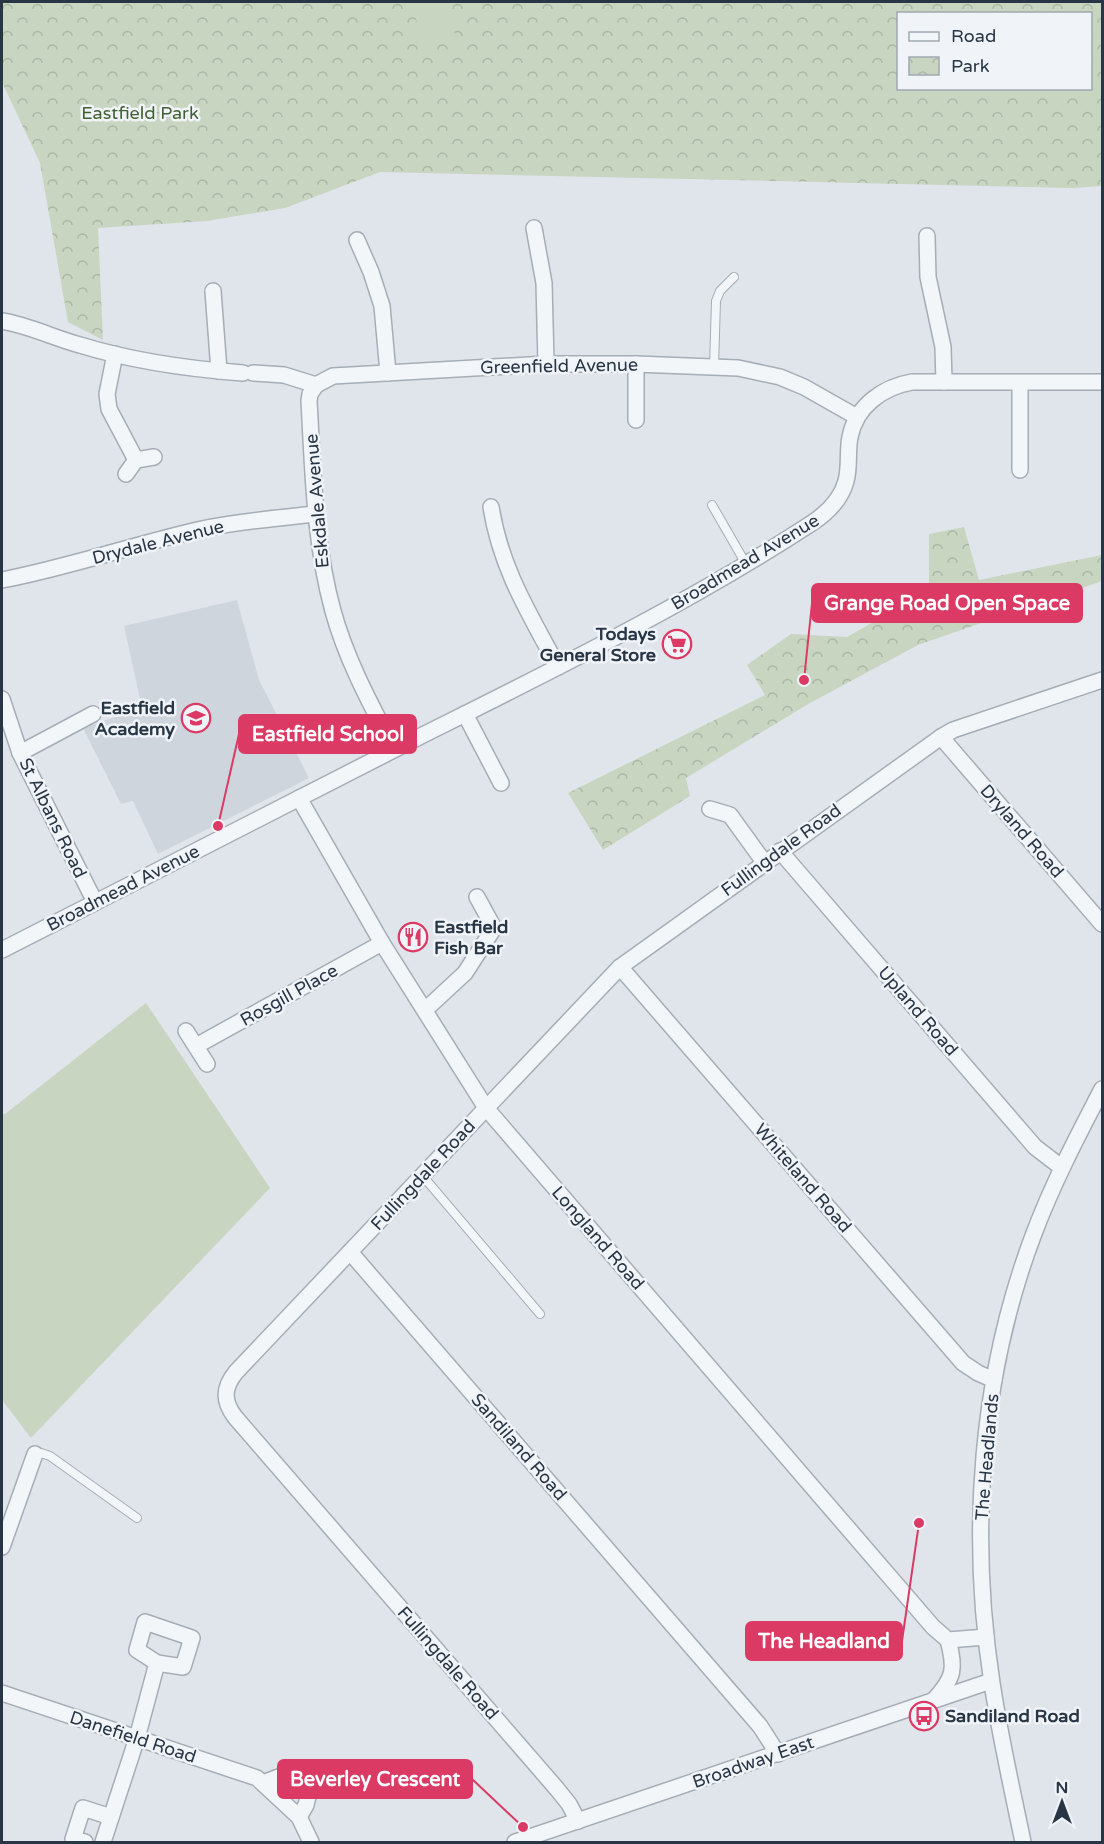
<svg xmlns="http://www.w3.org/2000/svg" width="1104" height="1844" font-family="'Varela Round',sans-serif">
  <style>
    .built { fill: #ced5dd }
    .park { fill: url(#park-crowns); fill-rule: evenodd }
    .garden { fill: #c8d5c1 }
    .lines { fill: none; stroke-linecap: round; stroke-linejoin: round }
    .service-casing { stroke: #a5adb6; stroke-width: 10 }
    .minor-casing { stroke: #a5adb6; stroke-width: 18 }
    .service { stroke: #f3f6f8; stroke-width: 8 }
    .minor { stroke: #f3f6f8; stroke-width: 15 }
    .labels { text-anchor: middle; stroke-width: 5; stroke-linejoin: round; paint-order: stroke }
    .park-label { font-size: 18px; fill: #416133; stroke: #f0f4f8 }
    .street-label { font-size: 18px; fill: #273544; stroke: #f0f4f8 }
    .poi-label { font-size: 18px; font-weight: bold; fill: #273544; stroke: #f0f4f8; text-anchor: end }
    .leader { fill: none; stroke: #db3a64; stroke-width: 2 }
    .callout-dot { fill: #db3a64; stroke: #f0f4f8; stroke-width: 2 }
    .callout { fill: #db3a64; stroke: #db3a64; stroke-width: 2 }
    .callout-label { font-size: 20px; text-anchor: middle; font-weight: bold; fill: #fff }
  </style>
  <defs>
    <pattern id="park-crowns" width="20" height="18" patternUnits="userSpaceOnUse" patternTransform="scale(1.5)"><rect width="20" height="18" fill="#c8d5c1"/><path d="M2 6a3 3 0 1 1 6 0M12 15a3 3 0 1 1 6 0" fill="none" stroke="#acb7a7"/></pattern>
  </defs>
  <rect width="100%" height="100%" fill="#e0e5eb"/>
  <path class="built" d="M237,600L259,680L309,778L158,854L133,801L121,804L83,728L142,708L124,626Z"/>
  <g class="park">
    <path d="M2,2H1102V186L1073,188L380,172L285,208L207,221L98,228L103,340L68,322L40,163L2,82ZM898,14H1090V88H898Z"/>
    <path d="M964,527L979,580L1102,555V581L918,645L810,703L686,778L690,796L603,850L568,793L765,695L747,665L791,634L847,637L929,590V534Z"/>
  </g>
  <g class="garden">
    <path d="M415,2H452L455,42L418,44Z"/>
    <path d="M146,1003L270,1188L31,1438L2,1400V1113L5,1114Z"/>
  </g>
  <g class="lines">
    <g class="service-casing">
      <g id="service">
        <path d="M714,367L716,301L720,291L734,277"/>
        <path d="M712,505L746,564"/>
        <path d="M422,1175L540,1314"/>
        <path d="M35,1454L41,1453L50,1456L137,1518"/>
      </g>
    </g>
    <g class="minor-casing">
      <g id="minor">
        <path d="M534,228L544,283L546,364"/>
        <path d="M927,236L928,277L943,347L944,382"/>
        <path d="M357,240L371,272L382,306L388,373"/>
        <path d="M213,291L219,371"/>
        <path d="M2,321C28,325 54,338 80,345C132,361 189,369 243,373"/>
        <path d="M115,354L107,394L109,409L136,460"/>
        <path d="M253,373L284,375L316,385L333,376L546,364H636L738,368L780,377L804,387L857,417"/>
        <path d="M316,385L310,394L309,401C313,471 314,542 333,611C346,659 371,705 394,749"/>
        <path d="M636,420V364"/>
        <path d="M1020,470V384"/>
        <path d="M126,474L136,460L154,457"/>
        <path d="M491,507C501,569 529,613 558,667"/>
        <path d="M2,580C70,567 135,544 202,529C240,521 278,518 316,514"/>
        <path d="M2,699L20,753L95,902"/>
        <path d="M465,714L501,783"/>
        <path d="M941,737L1102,924"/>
        <path d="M20,753L93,714"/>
        <path d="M299,798L382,943L486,1108L933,1627L948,1640L986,1637"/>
        <path d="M710,809L730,815L764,862"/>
        <path d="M780,851L1035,1147L1061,1167"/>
        <path d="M2,950C140,879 278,808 417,738C551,671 686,605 812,523C827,513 841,500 846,481C850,467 847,452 850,437C856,406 883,387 912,382H1102"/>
        <path d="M620,967L963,1363L978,1373L994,1380"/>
        <path d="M425,1010L465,973L494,928L477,897"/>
        <path d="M186,1031L207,1064"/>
        <path d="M196,1046L382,943"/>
        <path d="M350,1252L760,1726L778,1754"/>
        <path d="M2,1547L35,1454"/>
        <path d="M2,1693L257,1778L299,1817L311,1842"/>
        <path d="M934,1700C954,1678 956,1669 948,1640"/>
        <path d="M263,1783L297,1770L311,1784L306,1805L299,1817"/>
        <path d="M578,1821L569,1804L557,1789L235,1417C223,1401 223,1388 236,1372L620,967L941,737L953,730L1102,680"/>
        <path d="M85,1842L73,1839L83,1808L111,1817"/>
        <path d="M103,1842L137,1738L157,1663L137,1650L145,1622L192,1638L183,1667L157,1663"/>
        <path d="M515,1842L991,1681"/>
        <path d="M1023,1842C1012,1789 1000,1736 992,1683C969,1534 980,1377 1033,1236C1052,1185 1077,1137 1102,1089"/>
      </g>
    </g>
    <use href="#service" class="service"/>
    <use href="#minor" class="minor"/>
  </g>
  <defs>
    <g id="supermarket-ring" transform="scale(1.5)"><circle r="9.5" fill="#f0f4f8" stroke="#db3a64" stroke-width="1.5"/><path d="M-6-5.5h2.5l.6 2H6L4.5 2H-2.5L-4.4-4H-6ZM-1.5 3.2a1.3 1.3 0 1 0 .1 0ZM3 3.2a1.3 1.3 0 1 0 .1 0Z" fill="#db3a64"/></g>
    <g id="school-ring" transform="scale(1.5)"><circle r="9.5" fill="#f0f4f8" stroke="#db3a64" stroke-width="1.5"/><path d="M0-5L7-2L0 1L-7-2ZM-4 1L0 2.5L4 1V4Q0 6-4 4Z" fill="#db3a64"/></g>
    <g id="restaurant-ring" transform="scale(1.5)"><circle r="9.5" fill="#f0f4f8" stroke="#db3a64" stroke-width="1.5"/><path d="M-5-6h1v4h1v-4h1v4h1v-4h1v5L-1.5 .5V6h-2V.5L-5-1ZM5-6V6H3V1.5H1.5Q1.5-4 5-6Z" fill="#db3a64"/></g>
    <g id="bus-ring" transform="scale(1.5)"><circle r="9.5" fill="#f0f4f8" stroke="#db3a64" stroke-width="1.5"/><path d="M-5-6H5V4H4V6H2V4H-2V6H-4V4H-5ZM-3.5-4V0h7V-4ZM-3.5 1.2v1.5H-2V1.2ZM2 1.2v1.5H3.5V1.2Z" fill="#db3a64"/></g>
  </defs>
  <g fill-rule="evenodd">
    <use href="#supermarket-ring" x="677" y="644"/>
    <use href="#school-ring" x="196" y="718"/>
    <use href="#restaurant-ring" x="413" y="937"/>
    <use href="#bus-ring" x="924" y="1716"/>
  </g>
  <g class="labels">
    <g class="park-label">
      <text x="140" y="119">Eastfield Park</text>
    </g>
    <g class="street-label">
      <text transform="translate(559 366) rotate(-1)" y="6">Greenfield Avenue</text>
      <text transform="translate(317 501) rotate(-95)" y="6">Eskdale Avenue</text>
      <text transform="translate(158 542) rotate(-14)" y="6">Drydale Avenue</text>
      <text transform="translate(745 562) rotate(-31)" y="6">Broadmead Avenue</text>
      <text transform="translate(53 818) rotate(64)" y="6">St Albans Road</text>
      <text transform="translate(1022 831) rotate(49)" y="6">Dryland Road</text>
      <text transform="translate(781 850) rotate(-36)" y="6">Fullingdale Road</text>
      <text transform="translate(123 888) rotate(-27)" y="6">Broadmead Avenue</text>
      <text transform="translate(289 995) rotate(-29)" y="6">Rosgill Place</text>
      <text transform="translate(918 1011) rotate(49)" y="6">Upland Road</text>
      <text transform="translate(423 1175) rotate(-47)" y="6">Fullingdale Road</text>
      <text transform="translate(803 1178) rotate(49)" y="6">Whiteland Road</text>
      <text transform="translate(598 1238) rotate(49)" y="6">Longland Road</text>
      <text transform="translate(519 1447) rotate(49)" y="6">Sandiland Road</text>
      <text transform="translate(987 1457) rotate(-85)" y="6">The Headlands</text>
      <text transform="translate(448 1663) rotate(49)" y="6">Fullingdale Road</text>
      <text transform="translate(133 1737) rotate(18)" y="6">Danefield Road</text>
      <text transform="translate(753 1762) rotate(-19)" y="6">Broadway East</text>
    </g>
    <g class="poi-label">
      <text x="656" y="640">Todays<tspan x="656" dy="21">General Store</tspan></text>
      <text x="175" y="714">Eastfield<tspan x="175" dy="21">Academy</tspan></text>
      <text x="434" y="933" text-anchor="start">Eastfield<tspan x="434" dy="21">Fish Bar</tspan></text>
      <text x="945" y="1722" text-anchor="start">Sandiland Road</text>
    </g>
  </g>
  <path class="leader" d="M804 680L812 603M218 826L239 734M919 1523L902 1641M523 1827L472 1779"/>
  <g class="callout-dot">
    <circle cx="804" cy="680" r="6"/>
    <circle cx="218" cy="826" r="6"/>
    <circle cx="919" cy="1523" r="6"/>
    <circle cx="523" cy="1827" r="6"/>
  </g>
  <g class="callout">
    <rect x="812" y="584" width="270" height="38" rx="6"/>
    <rect x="239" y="715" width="177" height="38" rx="6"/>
    <rect x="746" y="1622" width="156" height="38" rx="6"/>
    <rect x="278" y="1760" width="194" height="38" rx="6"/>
  </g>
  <g class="callout-label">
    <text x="947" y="610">Grange Road Open Space</text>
    <text x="328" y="741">Eastfield School</text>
    <text x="824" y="1648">The Headland</text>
    <text x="375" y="1786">Beverley Crescent</text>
  </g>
  <rect width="1104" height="1844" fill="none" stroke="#273544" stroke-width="6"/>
  <rect x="897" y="12" width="195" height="78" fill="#f0f4f8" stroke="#a0a8b0" stroke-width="1.5"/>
  <rect x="909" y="32" width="30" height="9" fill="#f3f6f8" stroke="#a0a8b0" stroke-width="1.5"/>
  <text x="951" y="42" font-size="18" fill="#273544">Road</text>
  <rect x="909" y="57" width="30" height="18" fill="url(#park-crowns)" stroke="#a0a8b0" stroke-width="1.5"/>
  <text x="951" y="72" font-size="18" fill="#273544">Park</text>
  <g transform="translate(1062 1802)" stroke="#f0f4f8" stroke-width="4.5" paint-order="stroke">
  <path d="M0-4.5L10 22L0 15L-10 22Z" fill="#273544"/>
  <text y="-9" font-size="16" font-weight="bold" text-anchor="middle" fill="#273544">N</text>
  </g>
</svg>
